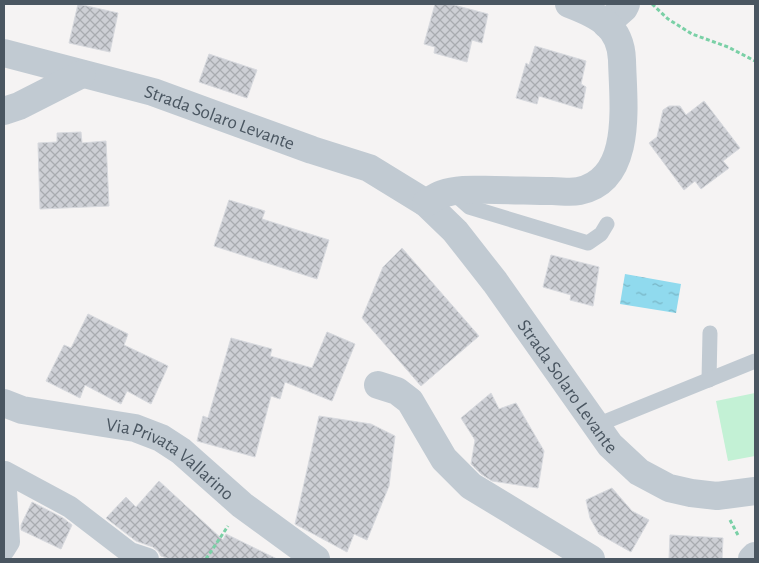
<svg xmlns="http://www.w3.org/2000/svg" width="759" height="563" font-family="'Alegreya Sans',sans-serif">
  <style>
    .garden { fill: #c3f1d5 }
    .water { fill: url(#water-ripples) }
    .building { fill: url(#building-cross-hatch); stroke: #d7d9de }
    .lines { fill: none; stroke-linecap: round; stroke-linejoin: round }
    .path { stroke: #7ad0a6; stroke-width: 3; stroke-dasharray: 4 2.5; stroke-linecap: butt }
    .service { stroke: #c1cad2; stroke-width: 15 }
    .pedestrian { stroke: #c1cad2; stroke-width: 22 }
    .minor { stroke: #c1cad2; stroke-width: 28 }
    .labels { text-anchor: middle; stroke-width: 4.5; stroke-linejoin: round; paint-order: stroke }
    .street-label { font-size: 19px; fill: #4a5661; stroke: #fff }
  </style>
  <defs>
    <pattern id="water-ripples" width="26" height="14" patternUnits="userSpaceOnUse" patternTransform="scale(1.25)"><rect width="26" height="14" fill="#90daee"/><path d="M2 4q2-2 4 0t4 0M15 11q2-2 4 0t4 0" fill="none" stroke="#78b4c4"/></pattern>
    <pattern id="building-cross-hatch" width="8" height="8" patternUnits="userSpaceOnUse" patternTransform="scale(1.25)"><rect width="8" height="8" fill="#cdcfd5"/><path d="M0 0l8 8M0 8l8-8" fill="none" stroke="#a8abb0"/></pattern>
  </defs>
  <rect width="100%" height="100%" fill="#f5f3f3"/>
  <path class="garden" d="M755,393V456L728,461L716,401Z"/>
  <path class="water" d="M625,274L681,284L676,313L620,304Z"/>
  <g class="building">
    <path d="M78,4L118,13L110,52L69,43Z"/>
    <path d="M435,4H450L488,14L482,43L472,40L467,62L434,53L435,47L424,44Z"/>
    <path d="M535,46L586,61L581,84L586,87L582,109L539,96L537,104L516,98L526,63L529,65Z"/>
    <path d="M209,54L257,70L247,98L199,82Z"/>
    <path d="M704,101L740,148L723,161L729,168L701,189L695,181L684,190L649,143L657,137L663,110L669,106H680L686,115Z"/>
    <path d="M81,132L82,143L106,141L109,206L40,209L38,143L57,142V133Z"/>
    <path d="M229,200L265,211L262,219L329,240L317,279L214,246Z"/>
    <path d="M402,248L479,336L421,386L362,318L383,267Z"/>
    <path d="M551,255L599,267L593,306L570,300L571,295L543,287Z"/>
    <path d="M88,314L128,334L124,345L168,366L151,404L127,391L121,404L85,385L80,398L46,381L64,345L71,348Z"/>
    <path d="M327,332L355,344L332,401L285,382L280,399L271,396L255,457L197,441L203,416L208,418L231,338L272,349L270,356L312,368Z"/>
    <path d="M491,393L499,409L516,403L544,451L538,488L492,481L481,474L471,464L475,440L461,418Z"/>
    <path d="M319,416L371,424L395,436L389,486L367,540L354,534L347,552L295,524Z"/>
    <path d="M159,481L223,540L226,534L277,559H170L161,556L158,551L153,547L136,541L106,518L126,497L136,507Z"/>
    <path d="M612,488L632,511L649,520L631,552L599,534L590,518L586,500Z"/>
    <path d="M32,502L63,518L72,525L61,549L21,530V525Z"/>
    <path d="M670,535L723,538L722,559H669Z"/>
  </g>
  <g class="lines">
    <g class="path">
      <path d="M652,4L668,19L692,34L728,47L755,61"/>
      <path d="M730,520L739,537"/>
      <path d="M206,559L228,526"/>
    </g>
    <g class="service">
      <path d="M456,191L460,199L469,207L588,243L601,234L607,224"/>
      <path d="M709,380L710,333"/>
      <path d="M597,425L755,361"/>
    </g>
    <path class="pedestrian" d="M4,550L9,542L5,472L70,507L130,553L148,559"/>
    <g class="minor">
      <path d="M606,24L624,8L626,4"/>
      <path id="s1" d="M4,53L153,92L312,150L369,168L426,203L455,231L495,282L610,445L639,472L669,488L691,493L717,496L755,491"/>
      <path d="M4,111L19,106L82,74"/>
      <path d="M426,203C431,200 436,196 442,194C459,188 478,190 495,190C514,190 533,191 552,191C561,191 570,193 579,191C634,180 623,103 622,60C621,26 598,15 569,4"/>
      <path d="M378,385L397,391L410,401L444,459L471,486L591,559"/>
      <path id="s2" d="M4,403L22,410L135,428L161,438L181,451L242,505L316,559"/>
      <path d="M752,559L755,556"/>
    </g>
  </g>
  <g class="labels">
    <g class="street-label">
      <text dy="7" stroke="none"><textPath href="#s1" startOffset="225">Strada Solaro Levante</textPath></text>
      <text dy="7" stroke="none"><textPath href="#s1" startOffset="682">Strada Solaro Levante</textPath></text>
      <text dy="7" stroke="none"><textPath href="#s2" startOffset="179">Via Privata Vallarino</textPath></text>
    </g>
  </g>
  <rect width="759" height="563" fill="none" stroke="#4a5661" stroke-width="10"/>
</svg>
